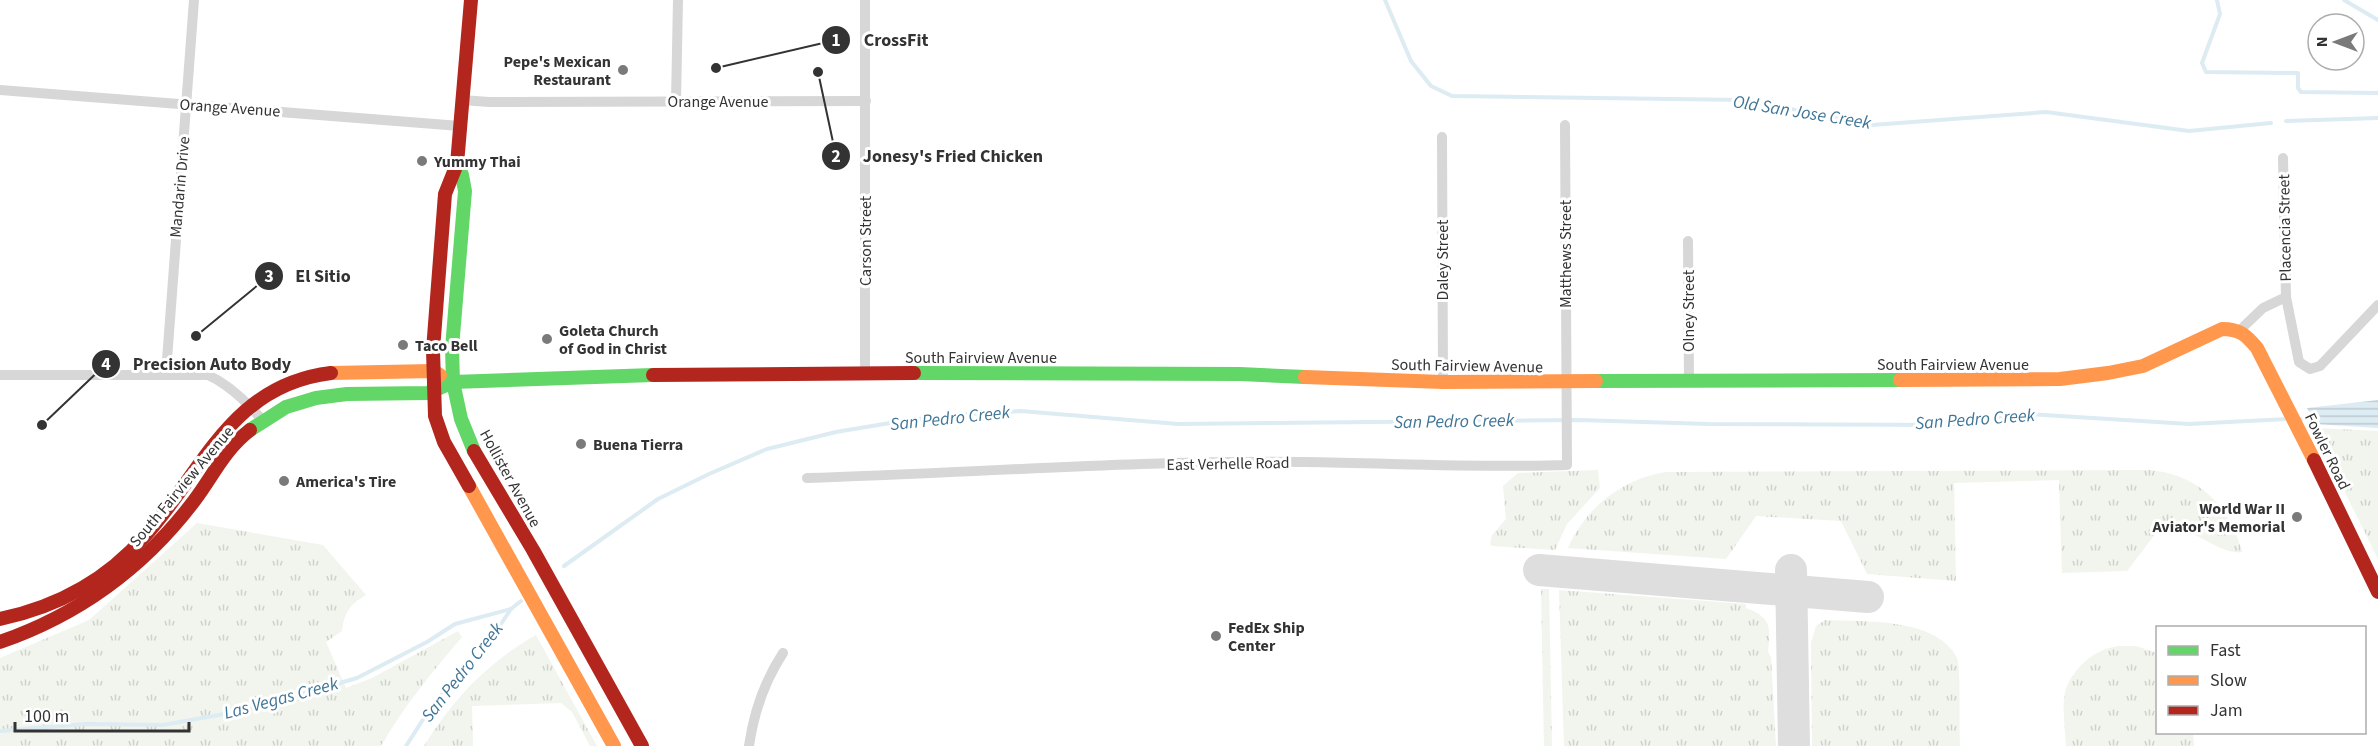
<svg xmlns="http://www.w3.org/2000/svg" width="2378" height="746" font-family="'Source Sans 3',sans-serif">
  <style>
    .grass { fill: url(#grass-tufts) }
    .water { fill: url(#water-rules) }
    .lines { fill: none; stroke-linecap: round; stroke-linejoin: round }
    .stream { stroke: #ddebf3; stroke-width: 4 }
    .taxiway { stroke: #dedede; stroke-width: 32 }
    .street { stroke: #d7d7d7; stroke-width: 10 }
    .fast { stroke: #63d668; stroke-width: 14 }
    .slow { stroke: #ff974d; stroke-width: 14 }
    .jam { stroke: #b3261e; stroke-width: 14 }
    .poi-dot { fill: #7a7a7a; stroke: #fff; stroke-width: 2 }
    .labels { text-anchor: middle; stroke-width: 6; stroke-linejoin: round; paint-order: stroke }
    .poi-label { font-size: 16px; font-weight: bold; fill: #333; stroke: #fff; text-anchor: start }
    .street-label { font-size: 16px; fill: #333; stroke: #fff }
    .water-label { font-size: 18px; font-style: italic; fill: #3f7597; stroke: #fff }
    .leader { fill: none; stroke: #333; stroke-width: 2 }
    .callout-dot { fill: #333; stroke: #fff; stroke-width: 2 }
    .mark-label { font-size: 18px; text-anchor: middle; font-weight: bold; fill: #fff }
    .callout-label { font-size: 18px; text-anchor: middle; font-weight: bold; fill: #333; stroke: #fff; stroke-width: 6; stroke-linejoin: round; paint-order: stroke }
  </style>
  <defs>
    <pattern id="grass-tufts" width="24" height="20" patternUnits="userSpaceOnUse" patternTransform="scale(1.5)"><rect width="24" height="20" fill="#f1f5ed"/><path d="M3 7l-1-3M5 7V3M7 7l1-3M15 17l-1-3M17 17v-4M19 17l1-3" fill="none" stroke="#cfd2cc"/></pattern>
    <pattern id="water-rules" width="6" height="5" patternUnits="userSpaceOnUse" patternTransform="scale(1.5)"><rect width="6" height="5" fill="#ddebf3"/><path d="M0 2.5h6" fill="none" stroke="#becad1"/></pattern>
  </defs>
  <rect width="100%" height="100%" fill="#fff"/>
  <g class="grass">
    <path d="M2317,428L2378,431V559L2315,432Z"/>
    <path d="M1598,470L1600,488L1567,524L1555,550L1492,546L1490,544L1492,535L1506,519L1503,486L1518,473Z"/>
    <path d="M2149,470C2198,474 2230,506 2242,552C2217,556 2182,516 2159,529L2127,571L2062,573L2059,480L1954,483L1956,581L1867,574L1841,521L1756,516L1726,559L1568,548C1586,507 1621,480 1665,472Z"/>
    <path d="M197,523L323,545L366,595C350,604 344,613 342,631L326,642L346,688L372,678L458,631L462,637C432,672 404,706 381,746H0V658L89,620Z"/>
    <path d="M1541,589H1549L1552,746H1544Z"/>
    <path d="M1559,590L1746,604V608C1771,617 1771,627 1768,652L1771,657L1776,746H1564Z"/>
    <path d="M1825,620C1864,622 1937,617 1957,658C1961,667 1959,731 1960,746H1812L1811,643L1816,626Z"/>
    <path d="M536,635L597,746H590L572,712L561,703L472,706L473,746H424C453,699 488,662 536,635Z"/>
    <path d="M2120,646H2136L2157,653L2158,732L2193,733L2194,746H2066C2065,731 2063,713 2064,698C2068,671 2094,648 2120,646Z"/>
  </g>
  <path class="water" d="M2378,400V428L2314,424L2307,408Z"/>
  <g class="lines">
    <g class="stream">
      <path d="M1385,0L1411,61L1431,86L1452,96L1745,100L1872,125L2046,112L2189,131L2271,123"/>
      <path d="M2217,0L2220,14L2202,63L2206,72L2298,73V88L2301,92L2378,93"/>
      <path d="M2344,0L2378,20"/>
      <path d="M2286,121L2378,118"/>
      <path d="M2300,419L2317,418"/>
      <path d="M564,566L658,499L709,474L767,449L836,432L908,420L968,414L1021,411L1178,424L1579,420L1709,424L1946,425L2029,414L2189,424L2290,419"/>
      <path d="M0,731L86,724L163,725L246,710L357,678L427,642L455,624L511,609"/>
      <path d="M406,746L433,704L482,652L511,609L521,601"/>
    </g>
    <g class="taxiway">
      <path d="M1539,570L1868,597"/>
      <path d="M1791,570L1794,746"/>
    </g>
    <g class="street">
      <path d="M865,0V374"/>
      <path d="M0,90L460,126"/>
      <path d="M462,100L489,102L866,101"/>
      <path d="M676,101L678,0"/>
      <path d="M1442,137L1443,382"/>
      <path d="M2283,158L2286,297L2299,362L2310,369L2320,366L2378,305"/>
      <path d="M1688,241L1689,382"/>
      <path d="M2240,330L2263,308L2286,297"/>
      <path d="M166,373L194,0"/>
      <path d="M0,375H208C230,385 247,402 263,421"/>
      <path d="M807,478C972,473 1138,460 1304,462C1392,463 1479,468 1567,465L1565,125"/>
      <path d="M749,746C754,711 764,682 783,653"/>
    </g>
    <g class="fast">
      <path d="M457,164L462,175L465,191L452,348L453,382L461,419L474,451"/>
      <path d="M914,373L1240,374L1305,377"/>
      <path d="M1596,381L1900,380"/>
      <path d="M250,430L286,407L316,398L347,394L428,393L453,382L653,375"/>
    </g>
    <g class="slow">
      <path d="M331,373L433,371L440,375"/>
      <path d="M1305,377L1443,382L1596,381"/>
      <path d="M1900,380L2060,379L2108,373L2143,366L2222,329C2240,329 2246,335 2257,348L2314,460"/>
      <path d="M469,486L614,746"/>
    </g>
    <g class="jam">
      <path d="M653,375L914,373"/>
      <path d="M474,451L533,550L642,746"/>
      <path d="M2314,460L2378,592"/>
      <path d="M469,486L444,442L435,416L433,350L445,194L457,164L471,0"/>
      <path d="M0,619C56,607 107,580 145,536C204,470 231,385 331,373"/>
      <path d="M0,642C78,615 144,567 194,501C213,476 224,450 250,430"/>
    </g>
  </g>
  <g class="poi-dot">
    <circle cx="623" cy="70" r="6"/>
    <circle cx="422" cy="161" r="6"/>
    <circle cx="547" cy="339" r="6"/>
    <circle cx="403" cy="345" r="6"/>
    <circle cx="581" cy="444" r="6"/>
    <circle cx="284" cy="481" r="6"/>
    <circle cx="2297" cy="517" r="6"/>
    <circle cx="1216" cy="636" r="6"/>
  </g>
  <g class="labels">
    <g class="poi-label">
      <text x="611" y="67" text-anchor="end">Pepe's Mexican<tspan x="611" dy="18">Restaurant</tspan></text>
      <text x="434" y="167">Yummy Thai</text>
      <text x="559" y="336">Goleta Church<tspan x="559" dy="18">of God in Christ</tspan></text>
      <text x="415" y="351">Taco Bell</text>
      <text x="593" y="450">Buena Tierra</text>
      <text x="296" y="487">America's Tire</text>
      <text x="2285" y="514" text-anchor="end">World War II<tspan x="2285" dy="18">Aviator's Memorial</tspan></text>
      <text x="1228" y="633">FedEx Ship<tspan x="1228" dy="18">Center</tspan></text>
    </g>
    <g class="street-label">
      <text x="718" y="107">Orange Avenue</text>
      <text transform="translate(230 107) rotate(4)" y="6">Orange Avenue</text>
      <text transform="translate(179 187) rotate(-85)" y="6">Mandarin Drive</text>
      <text transform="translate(2284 228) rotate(-91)" y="6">Placencia Street</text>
      <text transform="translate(865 241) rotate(-90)" y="6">Carson Street</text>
      <text transform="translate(1565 254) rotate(-90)" y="6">Matthews Street</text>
      <text transform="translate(1442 260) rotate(-90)" y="6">Daley Street</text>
      <text transform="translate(1688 311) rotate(-90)" y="6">Olney Street</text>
      <text x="981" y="363">South Fairview Avenue</text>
      <text x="1953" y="370">South Fairview Avenue</text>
      <text transform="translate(1467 365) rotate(1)" y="6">South Fairview Avenue</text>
      <text transform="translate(2328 451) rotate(64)" y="6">Fowler Road</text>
      <text transform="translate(1228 463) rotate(-1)" y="6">East Verhelle Road</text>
      <text transform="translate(511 478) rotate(61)" y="6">Hollister Avenue</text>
      <text transform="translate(181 486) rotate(-50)" y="6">South Fairview Avenue</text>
    </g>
    <g class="water-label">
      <text transform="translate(1802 112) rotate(9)" y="6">Old San Jose Creek</text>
      <text transform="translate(950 418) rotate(-6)" y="6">San Pedro Creek</text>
      <text transform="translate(1975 419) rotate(-4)" y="6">San Pedro Creek</text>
      <text transform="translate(1454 421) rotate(-1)" y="6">San Pedro Creek</text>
      <text transform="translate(462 672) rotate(-52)" y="6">San Pedro Creek</text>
      <text transform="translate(281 698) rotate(-15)" y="6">Las Vegas Creek</text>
    </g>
  </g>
  <path class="leader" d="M716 68L836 40M818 72L836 156M196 336L269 276M42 425L106 364"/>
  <g class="callout-dot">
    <circle cx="716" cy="68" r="6"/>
    <circle cx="818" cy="72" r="6"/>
    <circle cx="196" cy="336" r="6"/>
    <circle cx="42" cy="425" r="6"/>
    <circle cx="836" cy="40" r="15"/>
    <circle cx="836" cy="156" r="15"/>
    <circle cx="269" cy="276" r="15"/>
    <circle cx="106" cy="364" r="15"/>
  </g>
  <g class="mark-label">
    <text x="836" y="46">1</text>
    <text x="836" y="162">2</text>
    <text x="269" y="282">3</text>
    <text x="106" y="370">4</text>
  </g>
  <g class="callout-label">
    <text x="896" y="46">CrossFit</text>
    <text x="953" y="162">Jonesy's Fried Chicken</text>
    <text x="323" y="282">El Sitio</text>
    <text x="212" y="370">Precision Auto Body</text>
  </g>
  <rect x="2156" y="626" width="210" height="108" fill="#ffffff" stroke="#adadad" stroke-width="1.5"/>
  <rect x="2168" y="646" width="30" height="9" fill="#63d668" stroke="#adadad" stroke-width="1.5"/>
  <text x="2210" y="656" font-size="18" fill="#333333">Fast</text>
  <rect x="2168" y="676" width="30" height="9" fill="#ff974d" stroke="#adadad" stroke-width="1.5"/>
  <text x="2210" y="686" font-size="18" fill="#333333">Slow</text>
  <rect x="2168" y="706" width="30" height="9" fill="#b3261e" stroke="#adadad" stroke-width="1.5"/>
  <text x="2210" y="716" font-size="18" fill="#333333">Jam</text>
  <g transform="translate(2336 42) rotate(270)"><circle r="28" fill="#ffffff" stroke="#adadad" stroke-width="1.5"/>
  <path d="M0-4.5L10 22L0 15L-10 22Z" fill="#7a7a7a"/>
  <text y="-9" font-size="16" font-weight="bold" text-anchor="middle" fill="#333333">N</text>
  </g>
  <path d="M15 722v9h174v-9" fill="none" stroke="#333333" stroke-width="3"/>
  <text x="24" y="722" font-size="18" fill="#333333" stroke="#ffffff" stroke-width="4.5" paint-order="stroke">100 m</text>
</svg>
